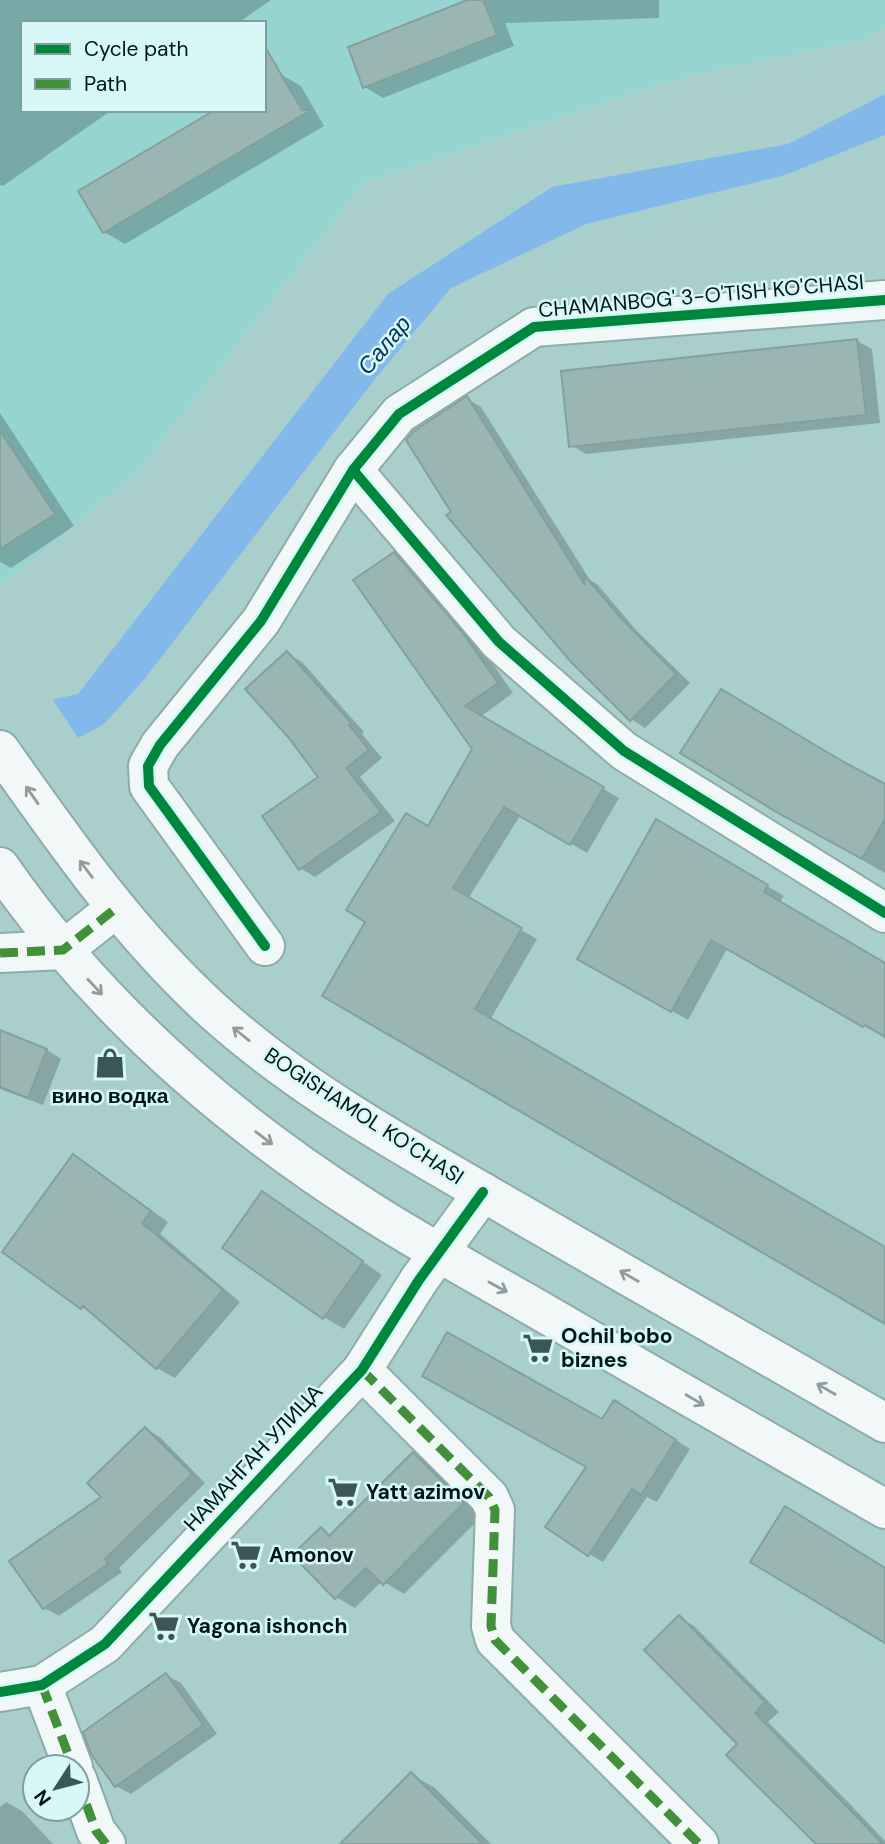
<svg xmlns="http://www.w3.org/2000/svg" width="885" height="1844" font-family="'DM Sans',sans-serif">
  <style>
    .built { fill: #96d4d1; fill-rule: evenodd }
    .water { fill: #82b8ea }
    .pier { fill: #a9cfcd }
    .shadow { fill: #0003 }
    .building { fill: #9ab6b2; stroke: #84a09d; stroke-width: 2 }
    .lines { fill: none; stroke-linecap: round; stroke-linejoin: round }
    .minor-casing { stroke: #8eabaa; stroke-width: 42 }
    .secondary-casing { stroke: #8eabaa; stroke-width: 42 }
    .minor { stroke: #f2f8f8; stroke-width: 38 }
    .secondary { stroke: #f2f8f8; stroke-width: 38 }
    .quiet { stroke: #42903a; stroke-width: 9; stroke-dasharray: 18 9; stroke-linecap: butt }
    .cycleway-casing { stroke: #d7f8f7; stroke-width: 15 }
    .cycleway { stroke: #00873e; stroke-width: 10 }
    .oneway { stroke: #919d9d }
    .labels { text-anchor: middle; stroke-width: 5; stroke-linejoin: round; paint-order: stroke }
    .street-label { font-size: 21px; fill: #001515; stroke: #d7f8f7 }
    .poi-label { font-size: 21px; font-weight: bold; fill: #001515; stroke: #d7f8f7; text-anchor: start }
    .water-label { font-size: 23px; font-style: italic; fill: #04305d; stroke: #d7f8f7 }
  </style>
  <rect width="100%" height="100%" fill="#a9cfcd"/>
  <path class="built" d="M0,0H885V27L863,39L670,81L364,183L139,471L0,586ZM23,23H264V110H23Z"/>
  <path class="water" d="M885,94V135L785,175L586,224L451,288L375,379L143,681L103,725L8,773L0,711L78,694L388,294L552,187L788,144Z"/>
  <path class="pier" d="M51,697L80,741L0,779V708Z"/>
  <g class="shadow">
    <path d="M0,0H271L238,23H23V110H112L3,186L0,185Z"/>
    <path d="M471,0H659V18L505,23L514,46L383,98L365,87Z"/>
    <path d="M280,74L301,86L324,126L125,244L104,232L264,110Z"/>
    <path d="M857,341L872,349L880,423L586,454L571,445Z"/>
    <path d="M467,399L481,407L590,580L598,585L635,629L690,683L645,728L631,719L453,513Z"/>
    <path d="M0,413L74,526L11,568L0,562Z"/>
    <path d="M394,554L410,563L478,643L513,693L480,717L619,798L587,853L521,814L468,899L537,939L490,1020L885,1249V1322L324,996L429,828L474,749Z"/>
    <path d="M287,654L302,662L364,732L362,734L382,758L360,777L395,821L315,877L300,868L320,777Z"/>
    <path d="M885,786V873L779,812Z"/>
    <path d="M656,821L784,896L779,903L885,964V1035L882,1033L880,1035L728,947L688,1020L580,959Z"/>
    <path d="M0,1032L47,1050L61,1059L43,1105L0,1089Z"/>
    <path d="M73,1156L91,1167L168,1222L160,1234L240,1302L175,1378L157,1368L97,1316L82,1307Z"/>
    <path d="M283,1206L382,1275L344,1329L324,1317Z"/>
    <path d="M629,1411L690,1449L657,1502L647,1497L603,1562L589,1554L588,1467L603,1422Z"/>
    <path d="M146,1429L160,1437L205,1483L119,1568L122,1572L59,1616L44,1608L103,1497Z"/>
    <path d="M413,1454L433,1465L483,1515L404,1594L382,1581L355,1608L336,1597L321,1530L332,1536Z"/>
    <path d="M680,1618L694,1626L779,1712L768,1722L849,1803L885,1841V1844H817L740,1744Z"/>
    <path d="M166,1675L181,1683L217,1734L131,1794L116,1786Z"/>
    <path d="M411,1774L435,1788L491,1844H342Z"/>
    <path d="M6,1802L22,1811L53,1844H0V1807Z"/>
  </g>
  <g class="building">
    <path d="M467,0H483L497,35L363,88L348,47Z"/>
    <path d="M264,45L302,110H311L103,233L78,191L215,110H264Z"/>
    <path d="M857,339L866,415L569,447L561,371Z"/>
    <path d="M467,396L585,585L584,575L621,618L676,674L630,721L571,662L446,515L451,512L406,440L414,431Z"/>
    <path d="M0,431L55,514L0,549Z"/>
    <path d="M394,552L462,632L498,683L465,706L604,787L570,845L504,807L453,888L522,928L475,1009L885,1247V1324L322,996L365,922L346,910L406,813L428,826L472,749L353,580Z"/>
    <path d="M287,651L351,723L349,725L369,750L346,768L381,812L299,870L262,816L318,777L288,737L245,689Z"/>
    <path d="M721,689L842,761L885,784V819L862,859L778,813L680,753Z"/>
    <path d="M656,819L768,885L764,892L885,963V1037L865,1025L863,1027L711,940L671,1012L577,959Z"/>
    <path d="M0,1030L47,1049L28,1098L0,1087Z"/>
    <path d="M73,1154L151,1211L142,1223L223,1290L156,1369L83,1306L81,1309L2,1252Z"/>
    <path d="M262,1191L363,1261L323,1319L222,1248Z"/>
    <path d="M447,1332L602,1419L614,1400L676,1440L641,1495L632,1489L588,1556L545,1527L586,1467L422,1376Z"/>
    <path d="M145,1427L192,1474L105,1559L108,1564L43,1609L9,1561L101,1497L87,1483Z"/>
    <path d="M413,1452L464,1503L383,1585L366,1568L335,1599L292,1555L321,1527L329,1536Z"/>
    <path d="M785,1506L885,1568V1643L750,1562Z"/>
    <path d="M679,1615L765,1702L755,1713L883,1844H816L726,1755L737,1744L644,1650Z"/>
    <path d="M166,1673L203,1725L115,1787L91,1754L83,1732Z"/>
    <path d="M411,1772L483,1844H340Z"/>
  </g>
  <g class="lines">
    <g class="minor-casing">
      <g id="minor">
        <path d="M353,470L499,642L624,751L885,913"/>
        <path d="M265,946L149,786L148,766L160,745L261,621L353,470L399,414L534,327L885,300"/>
        <path d="M0,953L63,950L115,909"/>
        <path d="M362,1370L489,1497L495,1510L491,1626L495,1640L699,1844"/>
        <path d="M42,1685L73,1767"/>
        <path d="M0,1692L42,1685L105,1644L362,1370L419,1280L483,1192"/>
        <path d="M77,1779L96,1831L106,1844"/>
      </g>
    </g>
    <g class="secondary-casing">
      <g id="secondary">
        <path d="M0,750C65,842 128,933 211,1009C300,1090 408,1149 512,1209C636,1281 761,1352 885,1423"/>
        <path d="M0,867C96,1005 221,1116 362,1206C419,1243 480,1276 539,1310C654,1377 770,1443 885,1509"/>
      </g>
    </g>
    <use href="#minor" class="minor"/>
    <use href="#secondary" class="secondary"/>
    <g class="quiet">
      <path d="M0,953L63,950L115,909"/>
      <path d="M362,1370L489,1497L495,1510L491,1626L495,1640L699,1844"/>
      <path d="M42,1685L73,1767"/>
      <path d="M77,1779L96,1831L106,1844"/>
    </g>
    <g class="cycleway-casing">
      <g id="cycleway">
        <path d="M353,470L499,642L624,751L885,913"/>
        <path d="M265,946L149,786L148,766L160,745L261,621L353,470L399,414L534,327L885,300"/>
        <path d="M0,1692L42,1685L105,1644L362,1370L419,1280L483,1192"/>
      </g>
    </g>
    <use href="#cycleway" class="cycleway"/>
  </g>
  <defs><path id="oneway-shaft" d="M-6 0H5M1.5-3L5.5 0L1.5 3" fill="none" stroke-width="1.6" stroke-linecap="round" stroke-linejoin="round" transform="scale(1.75)"/></defs>
  <g class="oneway">
    <use href="#oneway-shaft" transform="translate(32 795) rotate(-125)"/>
    <use href="#oneway-shaft" transform="translate(86 869) rotate(-127)"/>
    <use href="#oneway-shaft" transform="translate(95 987) rotate(47)"/>
    <use href="#oneway-shaft" transform="translate(241 1034) rotate(-141)"/>
    <use href="#oneway-shaft" transform="translate(264 1138) rotate(37)"/>
    <use href="#oneway-shaft" transform="translate(629 1276) rotate(-150)"/>
    <use href="#oneway-shaft" transform="translate(498 1287) rotate(29)"/>
    <use href="#oneway-shaft" transform="translate(826 1389) rotate(-150)"/>
    <use href="#oneway-shaft" transform="translate(695 1400) rotate(30)"/>
  </g>
  <defs>
    <g id="shop-bare" transform="scale(2.415)"><path d="M-5-2.5h2.3a2.7 3.5 0 0 1 5.4 0H5L5.5 6h-11ZM-1.5-2.5h3a1.5 2.3 0 0 0-3 0Z" fill="#3b5655" stroke="#d7f8f7" stroke-width="2.5" paint-order="stroke"/></g>
    <g id="supermarket-bare" transform="scale(2.415)"><path d="M-6-5.5h2.5l.6 2H6L4.5 2H-2.5L-4.4-4H-6ZM-1.5 3.2a1.3 1.3 0 1 0 .1 0ZM3 3.2a1.3 1.3 0 1 0 .1 0Z" fill="#3b5655" stroke="#d7f8f7" stroke-width="2.5" paint-order="stroke"/></g>
  </defs>
  <g fill-rule="evenodd">
    <use href="#shop-bare" x="110" y="1063"/>
    <use href="#supermarket-bare" x="538" y="1348"/>
    <use href="#supermarket-bare" x="343" y="1492"/>
    <use href="#supermarket-bare" x="246" y="1555"/>
    <use href="#supermarket-bare" x="164" y="1626"/>
  </g>
  <g class="labels">
    <g class="street-label">
      <text transform="translate(701 296) rotate(-5)" y="7">CHAMANBOG' 3-O'TISH KO'CHASI</text>
      <text transform="translate(364 1116) rotate(33)" y="7">BOGISHAMOL KO'CHASI</text>
      <text transform="translate(253 1458) rotate(-47)" y="7">НАМАНГАН УЛИЦА</text>
    </g>
    <g class="poi-label">
      <text x="110" y="1103" text-anchor="middle">вино водка</text>
      <text x="561" y="1343">Ochil bobo<tspan x="561" dy="24">biznes</tspan></text>
      <text x="366" y="1499">Yatt azimov</text>
      <text x="269" y="1562">Amonov</text>
      <text x="187" y="1633">Yagona ishonch</text>
    </g>
    <g class="water-label">
      <text transform="translate(384 345) rotate(-50)" y="8">Салар</text>
    </g>
  </g>
  <rect x="21" y="21" width="245" height="91" fill="#d7f8f7" stroke="#819d9d" stroke-width="2"/>
  <rect x="35" y="44" width="35" height="10" fill="#00873e" stroke="#819d9d" stroke-width="2"/>
  <text x="84" y="56" font-size="21" fill="#001515">Cycle path</text>
  <rect x="35" y="79" width="35" height="10" fill="#42903a" stroke="#819d9d" stroke-width="2"/>
  <text x="84" y="91" font-size="21" fill="#001515">Path</text>
  <g transform="translate(56 1788) rotate(234)"><circle r="33" fill="#d7f8f7" stroke="#819d9d" stroke-width="2"/>
  <path d="M0-5L12 26L0 18L-12 26Z" fill="#3b5655"/>
  <text y="-10" font-size="19" font-weight="bold" text-anchor="middle" fill="#001515">N</text>
  </g>
</svg>
